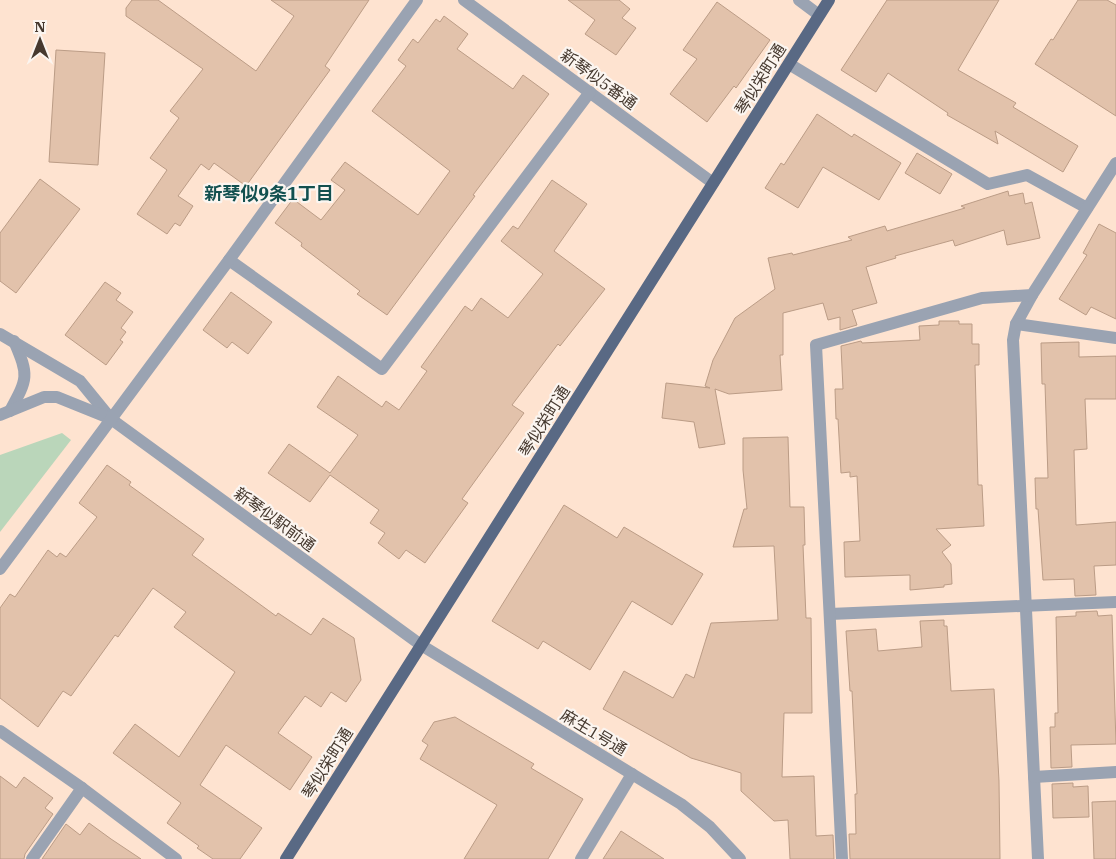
<svg xmlns="http://www.w3.org/2000/svg" width="1116" height="859" font-family="'IBM Plex Serif','Noto Sans JP',serif">
  <style>
    .green { fill: #bad6ba }
    .building { fill: #e2c2ab; stroke: #bb9c86 }
    .lines { fill: none; stroke-linecap: round; stroke-linejoin: round }
    .minor { stroke: #9aa3b2; stroke-width: 12 }
    .major { stroke: #596984; stroke-width: 12 }
    .labels { text-anchor: middle; stroke-width: 4.5; stroke-linejoin: round; paint-order: stroke }
    .street-label { font-size: 16px; fill: #46392f; stroke: #fbf5f0 }
    .neighbourhood-label { font-size: 18px; font-weight: bold; fill: #12504f; stroke: #fbf5f0 }
  </style>
  <rect width="100%" height="100%" fill="#fee3d0"/>
  <path class="green" d="M62,433L71,440L0,532V455Z"/>
  <g class="building">
    <path d="M132,0H158L256,71L294,16L271,0H369L325,66L330,70L246,186L214,163L209,170L201,164L178,196L193,206L180,226L175,223L167,234L137,214L167,170L150,158L179,118L170,111L203,69L126,16V8Z"/>
    <path d="M568,0H619L630,9L622,18L636,28L616,55L585,34L595,20Z"/>
    <path d="M887,0H999L958,70L1016,103L1013,107L1078,146L1063,172L995,131L998,144L947,115L948,113L888,73L876,92L841,70Z"/>
    <path d="M1078,0H1107L1116,5V116L1035,64L1051,39L1053,40Z"/>
    <path d="M717,2L770,40L736,88L734,86L707,122L670,94L697,59L683,50Z"/>
    <path d="M444,16L468,34L457,49L513,89L523,75L549,94L473,195L475,196L387,315L357,294L360,291L301,246L302,243L275,223L293,199L321,220L345,190L331,180L345,162L418,215L450,171L372,111L406,66L398,60L413,39L418,43L436,19L440,22Z"/>
    <path d="M56,50L105,53L98,165L49,162Z"/>
    <path d="M817,114L852,137L854,134L901,163L879,200L823,167L798,208L765,188L781,163L784,165Z"/>
    <path d="M917,153L952,174L940,194L905,173Z"/>
    <path d="M40,179L80,209L16,293L0,281V233Z"/>
    <path d="M552,180L587,204L554,251L605,289L560,346L558,344L512,405L524,413L462,499L468,503L425,563L406,550L399,559L378,543L385,533L370,523L379,510L330,475L310,502L268,473L289,444L330,473L358,435L317,407L338,376L382,407L386,401L399,410L427,371L421,367L465,306L472,311L481,298L508,318L543,274L501,241L513,226L518,229Z"/>
    <path d="M1008,191L1009,196L1023,193L1025,204L1032,202L1040,238L1007,245L1004,230L955,246L953,240L895,256L896,258L866,267L877,303L852,310L857,325L840,330V317L828,320L823,303L783,313V355H780L782,390L729,394L715,389L725,444L699,448L694,422L662,418L666,383L710,388L705,386L713,360L735,318L775,289L768,258L792,253L793,255L852,240L848,237L885,226L887,231L965,208L961,206Z"/>
    <path d="M1099,224L1116,233V319L1091,307L1086,315L1059,299L1087,255L1083,253Z"/>
    <path d="M105,282L121,293L116,300L133,312L121,328L126,332L120,340L123,342L106,365L65,335Z"/>
    <path d="M231,292L272,322L248,354L232,342L227,348L203,330Z"/>
    <path d="M939,321H959V324H972V344H979V365H975L978,485H982L984,526L936,529L951,545L942,552L951,564L952,584L944,585V587L910,590V575L845,577L844,542L860,541L857,476L850,477V472L841,473L838,419H836L835,389H843L841,346L861,341L862,343L920,340L919,326L939,325Z"/>
    <path d="M1079,342V357L1116,356V399H1085L1087,449L1074,450L1076,525L1116,522V565L1094,566L1096,595L1075,596L1074,579L1043,580L1038,509H1036L1035,478H1048L1045,384H1042L1041,343Z"/>
    <path d="M788,437L790,507H804L805,545H803L806,618H811L812,713H784L782,777L814,776L816,836L833,835L834,859H790L788,820L774,821L741,791V773L691,758L603,709L624,671L673,698L686,674L694,678L711,623L778,620L774,546L733,547L744,509H747L743,470V438Z"/>
    <path d="M107,465L131,482L129,485L204,539L192,555L276,616L278,613L311,635L323,618L354,638L361,680L346,702L331,692L321,707L305,696L278,733L312,757L290,790L226,745L200,785L262,828L240,859H213L197,848L199,846L167,823L181,803L113,753L135,724L179,757L235,672L174,627L186,612L153,588L118,637L115,635L71,696L63,691L38,727L0,698V608L10,594L15,597L48,550L57,557L60,553L66,557L97,517L79,503Z"/>
    <path d="M564,505L617,538L624,527L703,574L672,625L632,601L590,670L543,641L538,649L492,621Z"/>
    <path d="M1097,611L1098,616L1112,615L1116,744L1071,745L1072,767L1051,768L1050,727H1055V713H1058L1056,617L1076,616V612Z"/>
    <path d="M944,620V626H947L951,691L994,689L999,781L1000,859H850L849,834H856L855,794H857L852,691H850L846,631L876,629L878,651L922,647L920,621Z"/>
    <path d="M455,717L534,764L531,768L583,799L548,859H464L497,805L420,759L428,745L422,741L434,722Z"/>
    <path d="M0,776L16,788L24,777L53,798L45,808L53,814L25,854L24,859H0Z"/>
    <path d="M1073,783V787L1088,786L1089,817L1053,818L1052,784Z"/>
    <path d="M1116,801V859H1094L1092,802Z"/>
    <path d="M89,823L111,839L141,859H42L66,824L80,835Z"/>
    <path d="M621,831L664,859H603Z"/>
  </g>
  <g class="lines">
    <g class="minor">
      <path d="M464,0L713,183"/>
      <path d="M799,0L819,15"/>
      <path d="M789,64L988,184L1027,175L1087,208"/>
      <path d="M229,260L382,369L590,92"/>
      <path d="M1032,295L1016,324L1013,340L1038,859"/>
      <path d="M1016,324L1116,338"/>
      <path d="M0,334L80,381L111,419L421,645L681,804L710,827L740,859"/>
      <path d="M10,411C28,378 29,376 14,341"/>
      <path d="M0,415L44,397H57L109,418"/>
      <path d="M0,569L229,260L417,0"/>
      <path d="M830,614L1116,602"/>
      <path d="M0,731L82,788L176,859"/>
      <path d="M1034,777L1116,772"/>
      <path d="M32,859L82,788"/>
      <path d="M581,859L632,774"/>
      <path d="M842,859L816,345L982,298L1032,295L1116,163"/>
    </g>
    <path class="major" d="M286,859L829,0"/>
  </g>
  <g class="labels">
    <g class="street-label">
      <text transform="translate(599 79) rotate(36)" y="6">新琴似5番通</text>
      <text transform="translate(760 79) rotate(-58)" y="6">琴似栄町通</text>
      <text transform="translate(544 421) rotate(-58)" y="6">琴似栄町通</text>
      <text transform="translate(275 519) rotate(36)" y="6">新琴似駅前通</text>
      <text transform="translate(594 732) rotate(31)" y="6">麻生1号通</text>
      <text transform="translate(327 763) rotate(-58)" y="6">琴似栄町通</text>
    </g>
    <g class="neighbourhood-label">
      <text x="269" y="200">新琴似9条1丁目</text>
    </g>
  </g>
  <g transform="translate(40 40)" stroke="#fbf5f0" stroke-width="4" paint-order="stroke">
  <path d="M0-4L9 19L0 12L-9 19Z" fill="#46392f"/>
  <text y="-8" font-size="14" font-weight="bold" text-anchor="middle" fill="#46392f">N</text>
  </g>
</svg>
